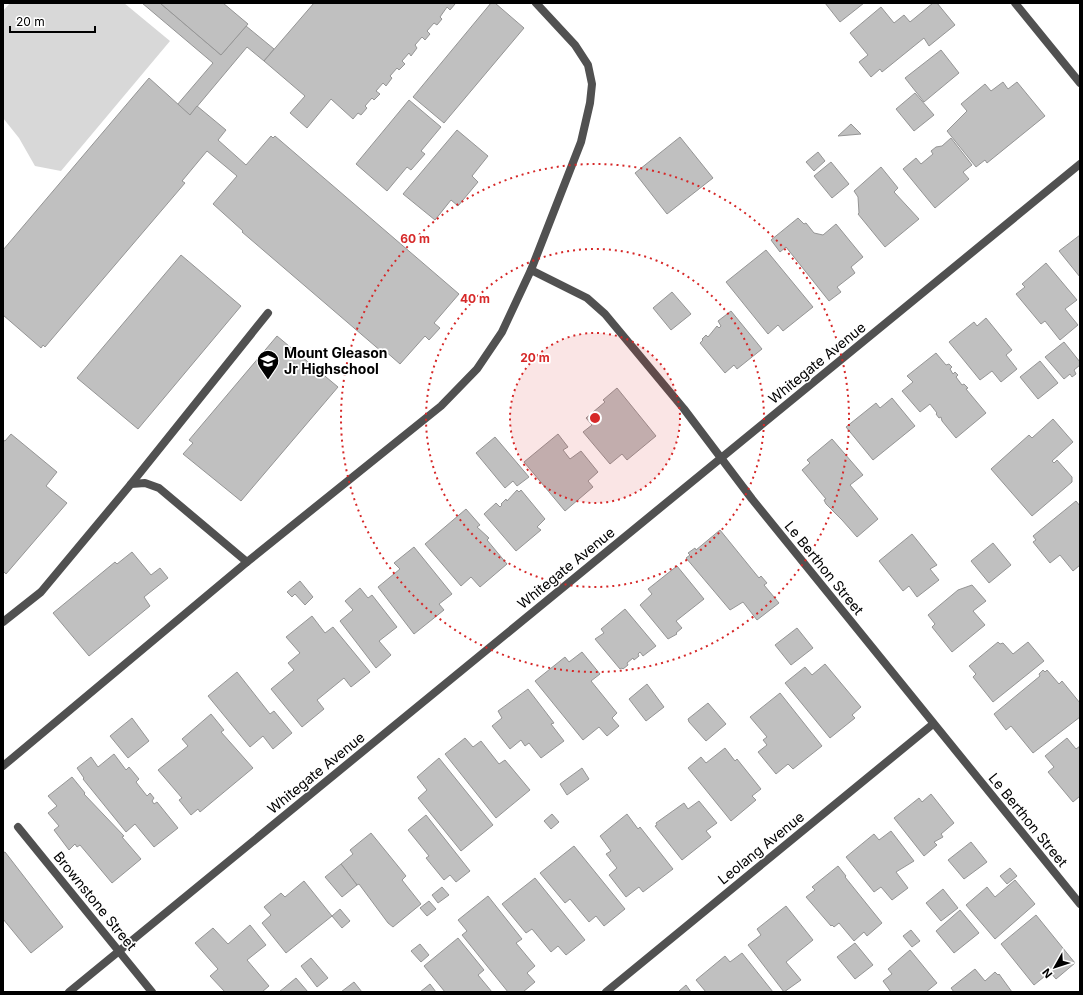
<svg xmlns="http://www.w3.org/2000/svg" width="1083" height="995" font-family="Inter,sans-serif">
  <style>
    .green { fill: #d8d8d8 }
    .building { fill: #c0c0c0; stroke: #959595 }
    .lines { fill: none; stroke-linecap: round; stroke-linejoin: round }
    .service { stroke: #515151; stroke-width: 8 }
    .minor { stroke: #515151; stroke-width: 8 }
    .tertiary { stroke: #515151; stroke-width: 8 }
    .ring { fill: none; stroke: #d62828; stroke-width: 2; stroke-dasharray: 2 4 }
    .labels { text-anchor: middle; stroke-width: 3.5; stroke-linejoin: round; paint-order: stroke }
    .poi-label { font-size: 14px; font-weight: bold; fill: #000; stroke: #fff; text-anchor: start }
    .street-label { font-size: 14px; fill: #000; stroke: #fff }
    .centre { fill: #d62828; stroke: #fff; stroke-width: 2 }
    .ring-label { font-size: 12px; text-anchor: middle; font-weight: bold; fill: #d62828; stroke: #fff; stroke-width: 3.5; stroke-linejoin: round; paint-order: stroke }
  </style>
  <rect width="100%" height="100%" fill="#fff"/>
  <path class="green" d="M10,3H124L170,41L61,171L35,166L19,138L3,118V11Z"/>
  <g class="building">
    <path d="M142,3H160L221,55L246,26L274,49L264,61L247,47L190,115L177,105L213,63Z"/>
    <path d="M160,3H223L248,24L221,55Z"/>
    <path d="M314,3H454L455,4L450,10L447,7L440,17L442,19L437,25L434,23L427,31L430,34L425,40L422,37L415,45L417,48L411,56L409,53L402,61L405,64L399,70L397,68L390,76L392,78L386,86L383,83L376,91L380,94L374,100L372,98L365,106L367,108L361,115L358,113L353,119L331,99L307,128L290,113L305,96L264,61Z"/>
    <path d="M491,3H495L524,28L444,123L413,97Z"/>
    <path d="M825,3H864L840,22Z"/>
    <path d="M933,3H937L955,25L929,46L924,38L882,72L880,69L871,77L859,62L868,55L850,33L881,7L894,23L904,15L910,22Z"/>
    <path d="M941,50L959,73L924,102L905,78Z"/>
    <path d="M149,78L190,115L197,106L226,130L218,140L246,165L271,136L273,138L275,136L459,294L434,323L440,328L429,340L425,336L400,364L384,350L382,352L242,232L243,231L213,204L237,176L207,151L182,181L185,183L45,347L43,345L41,348L3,315V250Z"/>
    <path d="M1003,82L1008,89L1017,82L1045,116L987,163L985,160L976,167L947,131L967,111L961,104L985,84L991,91Z"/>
    <path d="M915,93L934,115L914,131L896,109Z"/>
    <path d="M409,100L441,127L421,151L425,154L411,170L407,167L387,191L356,164Z"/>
    <path d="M851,124L861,134L838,136Z"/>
    <path d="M457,130L488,156L472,176L478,182L458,206L451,200L435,220L403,194Z"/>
    <path d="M680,137L713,178L667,214L635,173Z"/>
    <path d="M951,138L972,165L963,172L969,179L935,208L903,169L916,158L921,164L933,154L931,151L936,147L942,146Z"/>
    <path d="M818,152L825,161L814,171L806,162Z"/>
    <path d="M831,162L849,184L832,198L814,176Z"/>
    <path d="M881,167L898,188L894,192L919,219L885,247L858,214L859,213L858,197L854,191Z"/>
    <path d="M798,218L804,224L806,223L814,233L823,235L836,224L863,257L851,267L855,273L837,287L841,292L829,301L786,247L780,252L771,240Z"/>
    <path d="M1080,235V277L1059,251Z"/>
    <path d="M766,250L813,307L783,331L778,325L768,334L726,282Z"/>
    <path d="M181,255L241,306L138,429L77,378Z"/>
    <path d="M1046,263L1077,300L1065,309L1078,325L1060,340L1045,321L1041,324L1016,294L1025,287L1022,284Z"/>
    <path d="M672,292L691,314L671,330L653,308Z"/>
    <path d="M731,311L762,349L737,369L734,365L725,373L700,343L703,340L702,339L706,335L708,337L717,326L719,328L721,326L718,321Z"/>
    <path d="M986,318L1012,350L1006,355L1017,369L1001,382L992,371L980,380L949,342L974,322L977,326Z"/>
    <path d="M277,336L338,387L241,501L183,454L193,443L189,440Z"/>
    <path d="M1064,342L1080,362V365L1074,370L1076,374L1072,377L1070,374L1064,379L1045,357Z"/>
    <path d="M936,353L946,365L949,364L952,367L950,369L953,374L955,372L958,375L956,377L962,385L964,384L968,388L966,389L986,413L956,438L942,421L941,417L939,418L936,414L937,413L930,404L920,412L902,391L913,382L907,376Z"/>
    <path d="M1040,361L1058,383L1038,399L1020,377Z"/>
    <path d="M617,388L656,436L627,460L622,454L610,464L583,432L592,425L586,418L605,402L603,400Z"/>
    <path d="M892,398L915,426L873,460L846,427L876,403L880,408Z"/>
    <path d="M1053,419L1073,442L1052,461L1054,463L1057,460L1072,477V482L1032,516L991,469L1029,435L1032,438Z"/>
    <path d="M11,434L57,472L46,486L67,503L6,574L3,571V440L5,441Z"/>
    <path d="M558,434L568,447L563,450L570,459L581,451L598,472L588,481L593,487L565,511L524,462Z"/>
    <path d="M495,437L529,477L517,486L513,481L505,488L476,453Z"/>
    <path d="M832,439L863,475L850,485L878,519L857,537L842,520L826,504L824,500L826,499L802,470L810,463L807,460Z"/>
    <path d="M517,490L519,492L521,490L545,519L537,527L541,530L516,551L484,514L496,503L500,507L502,505L501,504L506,499L507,501Z"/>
    <path d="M1076,501L1080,506V565L1073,571L1060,555L1050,563L1033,542L1036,540L1033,536Z"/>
    <path d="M466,509L480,525L477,527L489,538L487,540L507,564L480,587L471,577L461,586L425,544Z"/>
    <path d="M720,530L759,578L761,576L767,583L764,585L779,603L757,620L743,602L730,610L686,558L690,555L688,553L695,548L696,550Z"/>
    <path d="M912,534L937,565L930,569L939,580L917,597L909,586L903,591L879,561Z"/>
    <path d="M993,543L1011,565L989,583L971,561Z"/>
    <path d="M414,547L452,594L439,604L444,610L414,634L378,587L400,569L394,563Z"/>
    <path d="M132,552L151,575L160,568L168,578L144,597L150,606L89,656L53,613L115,562L117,564Z"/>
    <path d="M677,566L704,599L676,621L682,628L676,633L677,634L668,639L640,605L652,594L648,589Z"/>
    <path d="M300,581L313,597L305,605L295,594L292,597L287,592Z"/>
    <path d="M972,585L986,601L973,611L985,625L952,652L932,627L935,624L928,615L958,590Z"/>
    <path d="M360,588L368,598L372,595L397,627L379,641L391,655L376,668L340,621L353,610L345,601Z"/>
    <path d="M625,609L656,646L643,656L640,652L638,654L639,656L634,660L633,658L627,663L628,665L623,669L622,668L620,669L595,639L604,633L601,629Z"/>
    <path d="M312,616L325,633L333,627L370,672L351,687L344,678L317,700L324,709L302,727L271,689L294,670L288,663L300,653L286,637Z"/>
    <path d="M797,628L813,648L791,665L775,645Z"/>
    <path d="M998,642L1000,644L1003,643L1013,654L1028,642L1044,661L993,702L973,677L976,674L969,666Z"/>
    <path d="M582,652L600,674L591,681L617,713L612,718L619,726L607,736L599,727L583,740L535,681L565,657L569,662Z"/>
    <path d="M825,664L861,707L852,715L855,718L830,738L785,683L805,667L812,675Z"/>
    <path d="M1043,670L1045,672L1047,670L1059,684L1062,681L1080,703V717L1033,753L1011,726L1006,730L994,714L1040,676L1039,674Z"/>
    <path d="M237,672L270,714L274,711L292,733L273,749L263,736L250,747L208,696Z"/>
    <path d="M647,684L664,707L646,721L629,699Z"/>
    <path d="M528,689L554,723L551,724L564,741L541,758L529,743L525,746L521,740L510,749L492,726L502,718L498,711Z"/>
    <path d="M780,693L822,746L793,769L788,764L776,774L758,752L767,745L763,740L767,737L750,717Z"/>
    <path d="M708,703L726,724L706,741L689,722L688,719Z"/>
    <path d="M211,714L224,730L221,732L253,768L200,812L198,809L191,815L179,800L182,798L158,770L188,746L182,739Z"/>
    <path d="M132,718L149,741L128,758L110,736Z"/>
    <path d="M465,738L473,747L481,741L499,764L505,760L530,790L496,818L445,754Z"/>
    <path d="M1067,738L1076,749L1080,746V796L1073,802L1048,772L1054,767L1045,756Z"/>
    <path d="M725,748L735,761L737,759L761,789L752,796L756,800L731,821L688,768L701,757L706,763Z"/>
    <path d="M114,754L126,770L129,767L139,779L136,782L147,796L150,793L154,798L152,801L154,804L157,802L178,828L154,847L135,824L126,832L83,779L84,778L77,768L91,757L98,767Z"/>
    <path d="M439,758L493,825L461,851L418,798L427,790L417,777Z"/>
    <path d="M582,768L589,779L567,795L560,784Z"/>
    <path d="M72,777L85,793L84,794L124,836L122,837L141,859L112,883L80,845L77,847L75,844L69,850L54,830L59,826L48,813L57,806L48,796Z"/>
    <path d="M931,794L954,823L941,834L943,837L934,842L937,845L924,856L894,818L919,798L922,802Z"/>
    <path d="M699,801L717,823L706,831L711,837L682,860L655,826L657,825L656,823L684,803L688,809Z"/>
    <path d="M552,814L559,822L551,829L544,821Z"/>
    <path d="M627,814L638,829L640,827L673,869L643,892L639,887L626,897L609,875L617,868L606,854L611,851L600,836Z"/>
    <path d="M426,815L470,871L456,882L450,875L444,880L426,858L429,856L408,830Z"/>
    <path d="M891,831L914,861L896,872L908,888L892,900L881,887L874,892L846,857L874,834L879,840Z"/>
    <path d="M371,833L406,876L402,880L421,904L393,927L388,923L359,884L357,885L341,864L353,854L350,850Z"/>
    <path d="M971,842L987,862L964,879L948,860Z"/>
    <path d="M574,846L625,909L604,926L596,916L589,922L570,899L565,903L540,873Z"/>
    <path d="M5,852L63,927L31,953L3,919V853Z"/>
    <path d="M341,864L357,885L342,897L325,877Z"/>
    <path d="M838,866L846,876L845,877L882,923L867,936L864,932L854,941L839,923L834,927L832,925L831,926L806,897L815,890L812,887Z"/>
    <path d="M1010,868L1017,876L1007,884L1000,876Z"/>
    <path d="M535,878L585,940L566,955L558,946L551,952L532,929L526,933L502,904Z"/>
    <path d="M1015,880L1035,904L995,939L966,905L987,887L995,897Z"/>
    <path d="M304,881L332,916L286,953L262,923L271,915L264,907L281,893L285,897Z"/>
    <path d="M442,887L449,895L438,903L432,895Z"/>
    <path d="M943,889L958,908L941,921L926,903Z"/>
    <path d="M488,896L522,939L516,943L535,966L527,973L535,982L523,992H508L462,935L467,931L458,920Z"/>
    <path d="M429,901L436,909L427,916L420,908Z"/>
    <path d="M786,906L813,940L786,962L801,980L784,992L748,945L761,935L757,929Z"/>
    <path d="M340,909L350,921L342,928L332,916Z"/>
    <path d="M960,910L979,933L954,953L936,931Z"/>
    <path d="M1036,915L1075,963L1056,979L1050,972L1034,985L1001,944Z"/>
    <path d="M250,925L266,945L247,960L269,986L262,992H225L210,976L218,969L195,943L213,928L228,944Z"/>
    <path d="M911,930L920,941L912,947L903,936Z"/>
    <path d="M458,938L484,970L478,975L492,992H445L424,966Z"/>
    <path d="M855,943L873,965L855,979L837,957Z"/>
    <path d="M420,944L429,955L421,962L411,951Z"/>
    <path d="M910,950L937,983L926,992H891L883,981L892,974L888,969Z"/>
    <path d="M742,953L773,992H706L696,980L725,956L730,962Z"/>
    <path d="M311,958L328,978L317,987L301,966Z"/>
    <path d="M975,969L985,981L995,972L998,975L999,974L1012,992H954L951,988Z"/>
    <path d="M296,978L308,992H279Z"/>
    <path d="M354,982L362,992H341Z"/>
    <path d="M430,984L436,992H420Z"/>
    <path d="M686,985L691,992H678Z"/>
  </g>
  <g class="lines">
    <g class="service">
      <path d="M131,484L268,313"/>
      <path d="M3,622L41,592L131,484L145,483L159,488L247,562"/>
      <path d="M3,766L247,562L441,406L477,369L502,332L531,270L581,142L590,103L592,84L588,65L575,45L536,3"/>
    </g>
    <g class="minor">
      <path d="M531,270L587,298L605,314L684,409L752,499L1080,904"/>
      <path d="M18,827L152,992"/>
      <path d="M69,992L1080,164"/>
      <path d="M606,992L933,724"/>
    </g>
    <path class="tertiary" d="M1015,3L1080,83"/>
  </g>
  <circle cx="595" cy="418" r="85" fill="#d62828" fill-opacity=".12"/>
  <g class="ring">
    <circle cx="595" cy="418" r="85"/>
    <circle cx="595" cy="418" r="169"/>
    <circle cx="595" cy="418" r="254"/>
  </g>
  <defs>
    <g id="school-pin" transform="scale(1.15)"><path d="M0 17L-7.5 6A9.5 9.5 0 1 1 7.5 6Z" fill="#000" stroke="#fff"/><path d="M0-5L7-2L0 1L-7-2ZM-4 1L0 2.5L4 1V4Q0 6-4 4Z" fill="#fff"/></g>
  </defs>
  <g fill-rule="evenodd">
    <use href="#school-pin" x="268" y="361"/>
  </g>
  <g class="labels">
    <g class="poi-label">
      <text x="284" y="358">Mount Gleason<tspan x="284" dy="16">Jr Highschool</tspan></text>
    </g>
    <g class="street-label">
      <text transform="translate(817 363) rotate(-39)" y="5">Whitegate Avenue</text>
      <text transform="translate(566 568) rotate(-39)" y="5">Whitegate Avenue</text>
      <text transform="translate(824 568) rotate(51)" y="5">Le Berthon Street</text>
      <text transform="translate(316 773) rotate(-39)" y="5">Whitegate Avenue</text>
      <text transform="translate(1028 820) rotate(51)" y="5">Le Berthon Street</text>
      <text transform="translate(761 848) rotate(-39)" y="5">Leolang Avenue</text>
      <text transform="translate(95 901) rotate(51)" y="5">Brownstone Street</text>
    </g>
  </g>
  <circle cx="595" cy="418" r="6" class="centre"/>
  <g class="ring-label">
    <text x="415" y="243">60 m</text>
    <text x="475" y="303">40 m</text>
    <text x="535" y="362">20 m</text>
  </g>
  <rect width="1083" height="995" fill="none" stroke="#000000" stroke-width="8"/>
  <g transform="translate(1055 967) rotate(231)" stroke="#ffffff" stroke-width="3" paint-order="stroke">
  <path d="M0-3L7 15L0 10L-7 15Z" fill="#000000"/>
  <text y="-6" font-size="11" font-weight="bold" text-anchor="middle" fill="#000000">N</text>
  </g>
  <path d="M10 26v6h85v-6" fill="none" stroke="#000000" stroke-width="2"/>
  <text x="16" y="26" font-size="12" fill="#000000" stroke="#ffffff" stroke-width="3" paint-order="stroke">20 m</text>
</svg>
